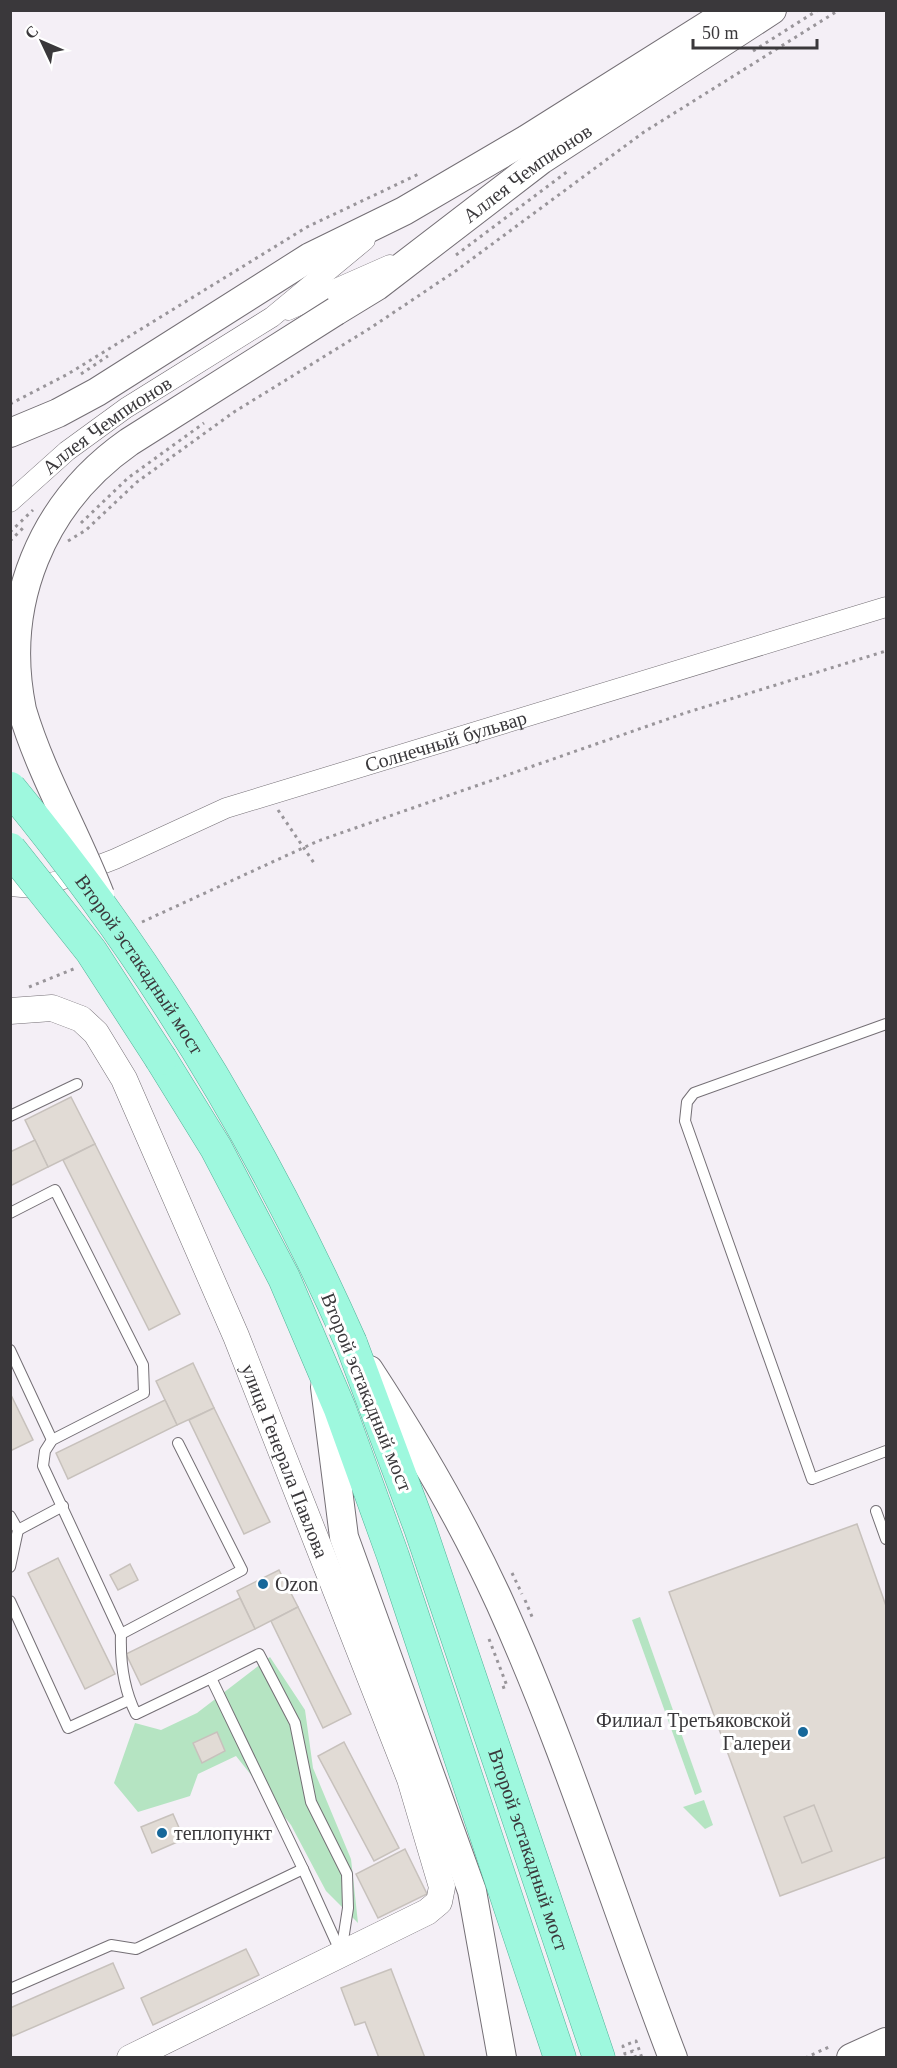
<svg xmlns="http://www.w3.org/2000/svg" width="897" height="2068" font-family="'Times New Roman',serif">
  <style>
    .green { fill: #b5e4c2 }
    .building { fill: #e1dbd5; stroke: #c7c1bc; stroke-width: 1.5 }
    .lines { fill: none; stroke-linecap: round; stroke-linejoin: round }
    .service-casing { stroke: #746f75; stroke-width: 12 }
    .minor-casing { stroke: #746f75; stroke-width: 21 }
    .tertiary-casing { stroke: #746f75; stroke-width: 27 }
    .secondary-casing { stroke: #746f75; stroke-width: 30 }
    .primary-casing { stroke: #51b297; stroke-width: 33 }
    .path { stroke: #99959a; stroke-width: 3; stroke-dasharray: 3 4.5; stroke-linecap: butt }
    .service { stroke: #fff; stroke-width: 10 }
    .minor { stroke: #fff; stroke-width: 20 }
    .tertiary { stroke: #fff; stroke-width: 26 }
    .secondary { stroke: #fff; stroke-width: 28 }
    .primary { stroke: #9ef8de; stroke-width: 32 }
    .secondary-bridge-casing { stroke: #746f75; stroke-width: 30; stroke-linecap: butt }
    .primary-bridge-casing { stroke: #51b297; stroke-width: 33; stroke-linecap: butt }
    .secondary-bridge { stroke: #fff; stroke-width: 28 }
    .primary-bridge { stroke: #9ef8de; stroke-width: 32 }
    .poi-dot { fill: #17689a; stroke: #fff; stroke-width: 2 }
    .labels { text-anchor: middle; stroke-width: 6; stroke-linejoin: round; paint-order: stroke }
    .street-label { font-size: 20px; fill: #3a383b; stroke: #fff }
    .poi-label { font-size: 20px; fill: #3a383b; stroke: #fff; text-anchor: start }
  </style>
  <rect width="100%" height="100%" fill="#f4eff6"/>
  <g class="green">
    <path d="M640,1617L702,1792L695,1795L632,1620Z"/>
    <path d="M270,1657L305,1710L313,1768L351,1859L358,1923L326,1891L291,1825L236,1756L198,1774L190,1796L138,1812L114,1783L135,1723L161,1730L197,1713Z"/>
    <path d="M704,1800L713,1825L705,1829L683,1807Z"/>
  </g>
  <g class="building">
    <path d="M71,1097L95,1144L48,1167L25,1120Z"/>
    <path d="M35,1140L48,1167L10,1186V1152Z"/>
    <path d="M95,1144L180,1314L149,1330L63,1160Z"/>
    <path d="M193,1363L214,1408L177,1425L156,1381Z"/>
    <path d="M10,1393L33,1440L10,1451Z"/>
    <path d="M165,1400L177,1425L68,1479L56,1453Z"/>
    <path d="M214,1408L270,1522L244,1534L189,1420Z"/>
    <path d="M857,1524L886,1606V1857L780,1896L669,1592Z"/>
    <path d="M58,1558L115,1674L85,1689L28,1573Z"/>
    <path d="M130,1564L138,1580L118,1590L110,1575Z"/>
    <path d="M279,1570L298,1607L255,1629L237,1591Z"/>
    <path d="M240,1598L255,1629L141,1685L126,1654Z"/>
    <path d="M298,1607L351,1714L323,1728L271,1621Z"/>
    <path d="M217,1732L225,1751L202,1763L193,1743Z"/>
    <path d="M344,1742L399,1848L374,1861L318,1756Z"/>
    <path d="M814,1805L832,1851L802,1863L784,1817Z"/>
    <path d="M173,1814L184,1839L152,1853L141,1827Z"/>
    <path d="M405,1849L427,1894L378,1918L356,1874Z"/>
    <path d="M246,1949L259,1975L153,2025L141,1998Z"/>
    <path d="M113,1963L124,1988L13,2036L10,2030V2008Z"/>
    <path d="M391,1969L425,2058H379L365,2022L355,2025L341,1988Z"/>
  </g>
  <g class="lines">
    <g class="service-casing">
      <g id="service">
        <path d="M886,1024L694,1093L687,1102L685,1121L812,1479L886,1451"/>
        <path d="M10,1116L77,1084"/>
        <path d="M10,1213L55,1190L143,1365L144,1393L52,1440L45,1451L43,1466L121,1634C120,1662 123,1688 136,1714L211,1678L303,1869L136,1949L111,1945L10,1989"/>
        <path d="M10,1350L52,1440"/>
        <path d="M876,1511L886,1539"/>
        <path d="M10,1516L18,1530L10,1567"/>
        <path d="M18,1530L63,1506"/>
        <path d="M10,1601L68,1728L129,1700"/>
        <path d="M121,1634L242,1570L178,1443"/>
        <path d="M211,1678L259,1654L295,1723L311,1802L347,1874L348,1908L341,1953"/>
        <path d="M303,1869L341,1953"/>
      </g>
    </g>
    <g class="minor-casing">
      <g id="minor">
        <path d="M288,310L390,265"/>
        <path id="s1" d="M10,502L67,451L126,408L272,317L365,240"/>
        <path id="s2" d="M10,886L33,888L58,881L115,859L226,808L886,607"/>
      </g>
    </g>
    <g class="tertiary-casing">
      <g id="tertiary">
        <path id="s3" d="M10,1011L52,1008L81,1019L96,1033L124,1079L236,1336L410,1779L442,1887L439,1902L427,1912L130,2058"/>
      </g>
    </g>
    <g class="secondary-casing">
      <g id="secondary">
        <path id="s4" d="M336,311L377,286L541,160L772,10"/>
        <path d="M10,433L58,413L97,392L310,257L404,211L527,139L732,10"/>
        <path d="M369,1370C418,1445 463,1522 500,1603C567,1751 615,1907 673,2058"/>
        <path d="M325,1387L344,1537L472,1891L502,2058"/>
        <path d="M851,2058L886,2042"/>
      </g>
    </g>
    <g class="primary-casing">
      <g id="primary">
        <path d="M161,1059L216,1148L284,1278L340,1409L393,1556L560,2058"/>
        <path id="s5" d="M351,1343L420,1528L599,2058"/>
      </g>
    </g>
    <g class="path">
      <path d="M753,51L818,10"/>
      <path d="M456,255L568,171"/>
      <path d="M81,374L108,356"/>
      <path d="M10,404L68,374L307,227L421,173"/>
      <path d="M81,523L128,478L204,423"/>
      <path d="M10,532L33,510"/>
      <path d="M10,541L24,527"/>
      <path d="M68,541L86,530L137,482L234,412L372,327L457,270L644,132L839,10"/>
      <path d="M278,810L314,863"/>
      <path d="M142,922L318,841L685,713L886,651"/>
      <path d="M29,987L76,968"/>
      <path d="M512,1573L522,1594"/>
      <path d="M525,1600L533,1619"/>
      <path d="M489,1639L507,1686L499,1689"/>
      <path d="M636,2058L633,2051L625,2054L623,2046L636,2041L642,2058"/>
      <path d="M805,2058L831,2046"/>
    </g>
    <use href="#service" class="service"/>
    <use href="#minor" class="minor"/>
    <use href="#tertiary" class="tertiary"/>
    <use href="#secondary" class="secondary"/>
    <use href="#primary" class="primary"/>
    <g class="secondary-bridge-casing">
      <path id="secondary-bridge" d="M100,895C76,833 41,774 22,710C0,603 42,503 129,442L336,311"/>
    </g>
    <g class="primary-bridge-casing">
      <g id="primary-bridge">
        <path id="s6" d="M10,788C150,958 262,1142 351,1343"/>
        <path d="M10,849L91,951L161,1059"/>
      </g>
    </g>
    <use href="#secondary-bridge" class="secondary-bridge"/>
    <use href="#primary-bridge" class="primary-bridge"/>
  </g>
  <g class="poi-dot">
    <circle cx="263" cy="1584" r="6"/>
    <circle cx="803" cy="1732" r="6"/>
    <circle cx="162" cy="1833" r="6"/>
  </g>
  <g class="labels">
    <g class="street-label">
      <text dy="7" stroke="none"><textPath href="#s4" startOffset="236">Аллея Чемпионов</textPath></text>
      <text dy="7" stroke="none"><textPath href="#s1" startOffset="124">Аллея Чемпионов</textPath></text>
      <text dy="7" stroke="none"><textPath href="#s2" startOffset="462">Солнечный бульвар</textPath></text>
      <text dy="7" stroke="none"><textPath href="#s6" startOffset="219">Второй эстакадный мост</textPath></text>
      <text transform="translate(367 1392) rotate(68)" y="7">Второй эстакадный мост</text>
      <text dy="7" stroke="none"><textPath href="#s3" startOffset="562">улица Генерала Павлова</textPath></text>
      <text dy="7" stroke="none"><textPath href="#s5" startOffset="537">Второй эстакадный мост</textPath></text>
    </g>
    <g class="poi-label">
      <text x="275" y="1591">Ozon</text>
      <text x="791" y="1727" text-anchor="end">Филиал Третьяковской<tspan x="791" dy="23">Галереи</tspan></text>
      <text x="174" y="1840">теплопункт</text>
    </g>
  </g>
  <rect width="897" height="2068" fill="none" stroke="#3a383b" stroke-width="24"/>
  <g transform="translate(42 42) rotate(314)" stroke="#ffffff" stroke-width="4.5" paint-order="stroke">
  <path d="M0-4.5L10 22L0 15L-10 22Z" fill="#3a383b"/>
  <text y="-9" font-size="16" font-weight="bold" text-anchor="middle" fill="#3a383b">С</text>
  </g>
  <path d="M693 39v9h124v-9" fill="none" stroke="#3a383b" stroke-width="3"/>
  <text x="702" y="39" font-size="18" fill="#3a383b" stroke="#ffffff" stroke-width="4.5" paint-order="stroke">50 m</text>
</svg>
